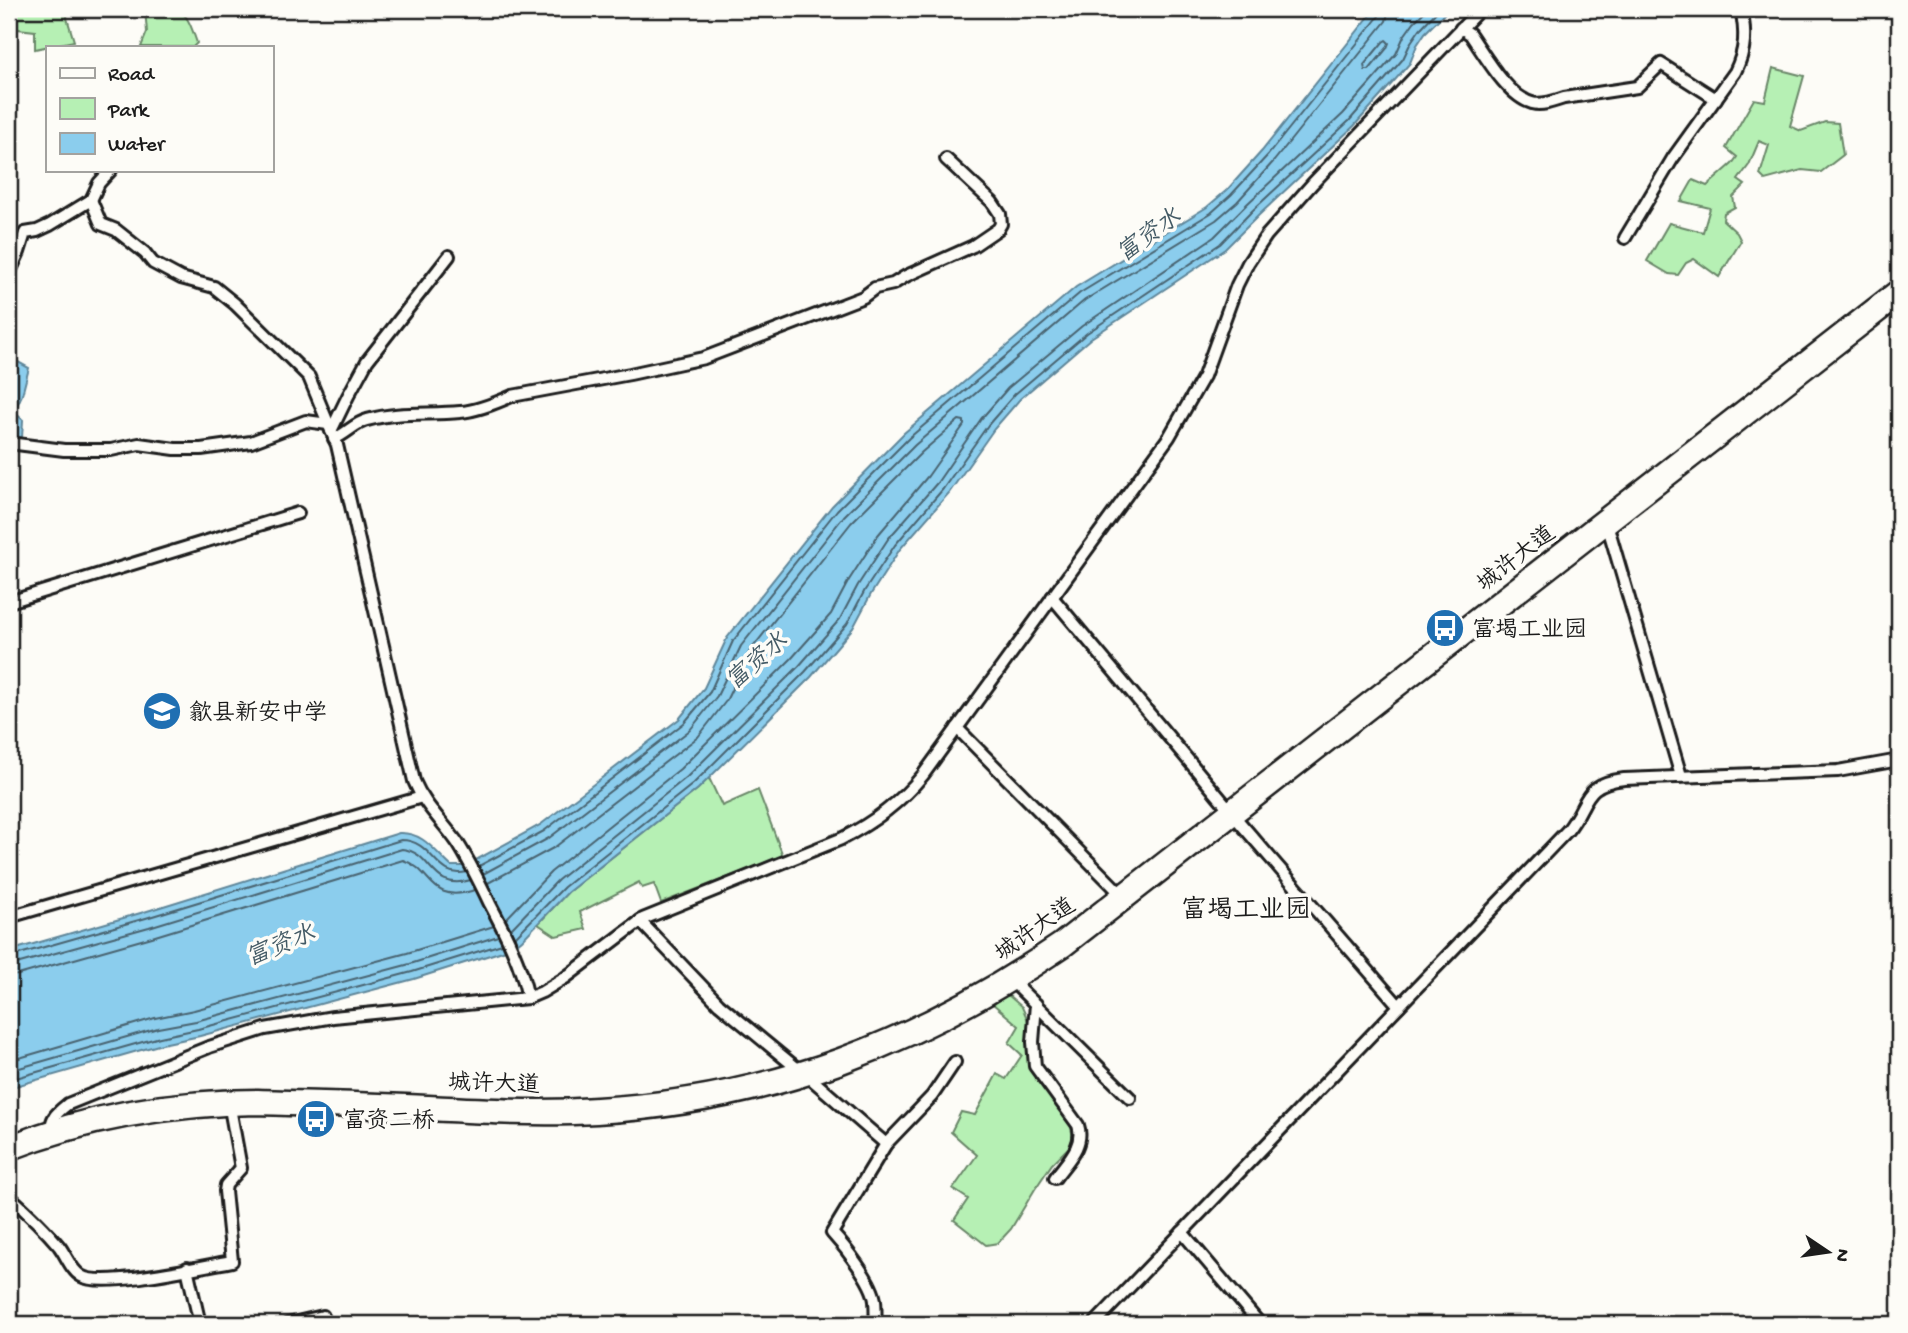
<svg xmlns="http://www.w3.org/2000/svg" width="1908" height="1333" font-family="'Gochi Hand','LXGW WenKai TC',sans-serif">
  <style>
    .green { fill: #b6f0b4; stroke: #698668; stroke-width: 2 }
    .water { fill: #8bcded; stroke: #5f8699; stroke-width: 2 }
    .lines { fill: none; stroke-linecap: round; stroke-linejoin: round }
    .shore { stroke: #486370; stroke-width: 2 }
    .minor-casing { stroke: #1c1c1c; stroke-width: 16 }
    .major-casing { stroke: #1c1c1c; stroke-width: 19 }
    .minor { stroke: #fdfcf7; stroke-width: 10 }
    .major { stroke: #fdfcf7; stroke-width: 14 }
    .labels { text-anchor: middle; stroke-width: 7; stroke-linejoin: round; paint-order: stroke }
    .street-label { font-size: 23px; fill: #1c1c1c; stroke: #fdfcf7 }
    .poi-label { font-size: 23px; fill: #1c1c1c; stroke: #fdfcf7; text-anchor: start }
    .water-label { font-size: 24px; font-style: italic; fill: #435a65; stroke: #fdfcf7 }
    .quarter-label { font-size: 26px; fill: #1c1c1c; stroke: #fdfcf7 }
  </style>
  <rect width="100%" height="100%" fill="#fdfcf7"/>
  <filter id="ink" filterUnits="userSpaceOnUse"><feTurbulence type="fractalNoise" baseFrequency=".0143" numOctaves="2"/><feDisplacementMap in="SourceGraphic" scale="14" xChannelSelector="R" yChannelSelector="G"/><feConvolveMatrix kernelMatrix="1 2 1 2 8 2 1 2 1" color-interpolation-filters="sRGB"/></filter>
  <g filter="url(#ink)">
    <g class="green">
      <path d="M9,9H68L67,18L74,41L35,49V31L9,28Z"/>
      <path d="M145,9C183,9 184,5 197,43L193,47H141L147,32Z"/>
      <path d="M1773,68L1804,76L1790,126L1801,131L1825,122L1838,123L1843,155L1821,172L1802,170L1765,180L1760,175L1769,145L1759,141L1749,165L1738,180L1745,185L1733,197L1735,207L1724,213L1723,220L1737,233L1741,241L1719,277L1694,259L1686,263L1678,275L1669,274L1647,261L1669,223L1703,232L1710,208L1681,201L1693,180L1707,186L1732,164L1737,157L1726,148L1754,99L1765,101Z"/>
      <path d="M709,778L722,806L758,790L783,856L661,903L654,884L642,888L639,882L580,912L586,929L556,936L538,924L568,892L698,789Z"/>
      <path d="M1008,995L1022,1007L1027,1018L1031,1032V1046L1070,1123L1073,1137L1070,1146L1052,1164L1035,1189L1011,1229L998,1243L986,1245L954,1220L968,1199L953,1189L977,1155L951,1132L961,1112L975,1115L997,1074L1006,1079L1022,1055L1009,1043L1019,1026L993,1004Z"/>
    </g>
    <g class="water">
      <path d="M1375,9H1449L1425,33L1417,45L1410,63L1395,80L1354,126L1259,215L1225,249L1091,338L1020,399L994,429L949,493L900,549L871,594L853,628L811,677L698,789L568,892L522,940L512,948L414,979L200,1036L162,1044L9,1088V951L144,912L399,833C424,832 435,852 451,866H465L540,825L679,719L704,688L727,638L832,506L904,433L1076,287L1207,207L1227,190L1262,151Z"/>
      <path d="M9,357L29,368L22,395L14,412L23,420L22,438L18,437L16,440L9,438Z"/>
    </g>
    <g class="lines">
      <g class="shore">
        <path d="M1386,40L1389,43L1387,48L1369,70H1365L1364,65L1383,42Z"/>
        <path d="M479,866L544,831L684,723L710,692L733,641L837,510L909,438L1080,293L1211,213L1231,195L1268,155L1379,16L1380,9"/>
        <path d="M483,874L549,838L690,730L717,696L741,646L844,516L915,445L1085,300L1216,220L1237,202L1274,161L1386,21L1389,9"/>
        <path d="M488,883L555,847L698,737L726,701L750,651L851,523L922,452L959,420L964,421V425L928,476L878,535L849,580L831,614L791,659L680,769L551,872L506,919"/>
        <path d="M511,929L558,880L687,777L799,666L840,619L858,585L888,539L937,483L981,419L1008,388L1082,326L1214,237L1247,204L1343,114L1396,54L1404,36L1414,22L1427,9"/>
        <path d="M515,937L564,887L693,784L805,672L847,624L865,590L895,545L943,489L988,425L1015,394L1087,333L1220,244L1253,210L1349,121L1403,59L1411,42L1420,29L1439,9"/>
        <path d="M9,957L146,918L401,840C434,840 435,880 467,872"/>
        <path d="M9,966L149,927L402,849C434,852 429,892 471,880"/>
        <path d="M9,976L18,975L152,937L403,860C434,870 428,905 475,890"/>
        <path d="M9,1061L155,1018L194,1010L407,953L494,926"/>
        <path d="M9,1071L158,1028L196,1021L410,964L498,936"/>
        <path d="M9,1080L160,1037L198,1029L412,972L502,944"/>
      </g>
      <g class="minor-casing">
        <g id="minor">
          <path d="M1461,28L1470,34C1484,54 1507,96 1532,103C1542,106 1555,101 1564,98L1637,87L1661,64L1716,99"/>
          <path d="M91,200L101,224L116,230L145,253L153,263L181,278L214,287L235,304L309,377L337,445L414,781C424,805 442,821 457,842C470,862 480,883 490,904C506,934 521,964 528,998"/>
          <path d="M1625,238L1673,158L1735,72C1746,50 1746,32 1741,9"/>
          <path d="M9,274L19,252L25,233L37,231L50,225L91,200L99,183L111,170"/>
          <path d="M331,431L348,396L367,361L449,256"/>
          <path d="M334,439C346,434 355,423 367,420C398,411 429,415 460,412C477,411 496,403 512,396L630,374L704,358L863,297L875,288L893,284L906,276L973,246L998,229L1001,224L1000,214L992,202L946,159"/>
          <path d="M9,443L64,450H111L139,444L175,449H201L251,442L306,421L328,424"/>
          <path d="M1608,527L1681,776"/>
          <path d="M1052,597L1229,809"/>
          <path d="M9,602L298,513"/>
          <path d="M957,728L1120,893"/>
          <path d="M1235,817L1399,1006"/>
          <path d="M9,917L422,797"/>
          <path d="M640,921L719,1004L799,1070"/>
          <path d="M1014,983L1130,1098"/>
          <path d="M1036,1004L1033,1042L1035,1066L1078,1125C1085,1146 1066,1162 1055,1178"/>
          <path d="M809,1077L886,1144"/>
          <path d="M53,1133C48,1119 58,1112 68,1104L209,1047L265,1029L333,1017L528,998L542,992L565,978L643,919L841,839C873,823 900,803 923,775L1169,437L1204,376L1237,285L1248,263L1266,236L1313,183L1480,9"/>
          <path d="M9,1196C26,1211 44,1228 59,1246C66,1255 71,1270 81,1276C102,1289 204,1266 232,1261L225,1191L226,1185L241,1168L230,1108"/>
          <path d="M1182,1232L1260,1324"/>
          <path d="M187,1268L200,1324"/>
          <path d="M288,1324L323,1316"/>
          <path d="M876,1324C875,1316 876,1309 875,1301C873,1282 845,1247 832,1233L886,1144L932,1096L955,1062"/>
          <path d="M1094,1324L1567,831C1590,803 1581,784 1624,779L1838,771L1899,760"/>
        </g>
      </g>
      <g class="major-casing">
        <g id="major">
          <path d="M9,1143C87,1111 173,1097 258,1097C314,1099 371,1100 427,1103C484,1106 540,1109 597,1105C772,1095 915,1039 1059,941L1899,286"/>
          <path d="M9,1153C88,1122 173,1108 258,1107C314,1109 371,1110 427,1113C484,1116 540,1119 597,1116C774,1105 920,1048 1065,949L1899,299"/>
        </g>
      </g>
      <use href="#minor" class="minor"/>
      <use href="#major" class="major"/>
    </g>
  </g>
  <defs>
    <g id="bus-disc" transform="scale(2.0125)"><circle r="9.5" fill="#1f6fb2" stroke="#fdfcf7"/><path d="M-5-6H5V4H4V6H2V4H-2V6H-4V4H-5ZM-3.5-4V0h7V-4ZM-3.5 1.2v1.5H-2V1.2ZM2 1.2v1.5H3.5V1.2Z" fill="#fff"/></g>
    <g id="school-disc" transform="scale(2.0125)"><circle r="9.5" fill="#1f6fb2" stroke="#fdfcf7"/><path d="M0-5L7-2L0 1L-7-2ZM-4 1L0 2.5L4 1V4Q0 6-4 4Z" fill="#fff"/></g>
  </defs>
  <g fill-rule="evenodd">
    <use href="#bus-disc" x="1445" y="628"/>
    <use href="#school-disc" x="162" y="711"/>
    <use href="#bus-disc" x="316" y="1119"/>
  </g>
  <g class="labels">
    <g class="street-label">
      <text transform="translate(1515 557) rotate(-38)" y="8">城许大道</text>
      <text transform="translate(1034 928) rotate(-35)" y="8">城许大道</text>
      <text transform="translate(494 1082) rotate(2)" y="8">城许大道</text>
    </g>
    <g class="poi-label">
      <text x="1472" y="636">富堨工业园</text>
      <text x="189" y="719">歙县新安中学</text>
      <text x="343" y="1127">富资二桥</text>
    </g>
    <g class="water-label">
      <text transform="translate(1148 234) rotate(-36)" y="8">富资水</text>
      <text transform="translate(756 660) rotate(-41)" y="8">富资水</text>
      <text transform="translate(280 944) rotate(-22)" y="8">富资水</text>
    </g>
    <g class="quarter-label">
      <text x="1246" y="917">富堨工业园</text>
    </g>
  </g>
  <rect width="1908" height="1333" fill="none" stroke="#fdfcf7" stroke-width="35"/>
  <rect x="18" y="18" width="1873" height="1298" fill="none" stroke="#1c1c1c" stroke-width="2.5" filter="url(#ink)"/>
  <rect x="46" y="46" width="228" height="126" fill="#fdfcf7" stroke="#a3a29f" stroke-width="2"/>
  <rect x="60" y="68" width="35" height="10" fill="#fdfcf7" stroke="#a3a29f" stroke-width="2"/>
  <text x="108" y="80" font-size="21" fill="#1c1c1c">Road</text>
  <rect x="60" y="98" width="35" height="21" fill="#b6f0b4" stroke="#a3a29f" stroke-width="2"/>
  <text x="108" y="116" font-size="21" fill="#1c1c1c">Park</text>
  <rect x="60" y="133" width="35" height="21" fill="#8bcded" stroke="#a3a29f" stroke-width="2"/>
  <text x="108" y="150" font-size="21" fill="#1c1c1c">Water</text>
  <g transform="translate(1828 1252) rotate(103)" stroke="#fdfcf7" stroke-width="5" paint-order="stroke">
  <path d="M0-5L12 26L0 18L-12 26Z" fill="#1c1c1c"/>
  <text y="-10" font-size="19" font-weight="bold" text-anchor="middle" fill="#1c1c1c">N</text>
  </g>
</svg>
